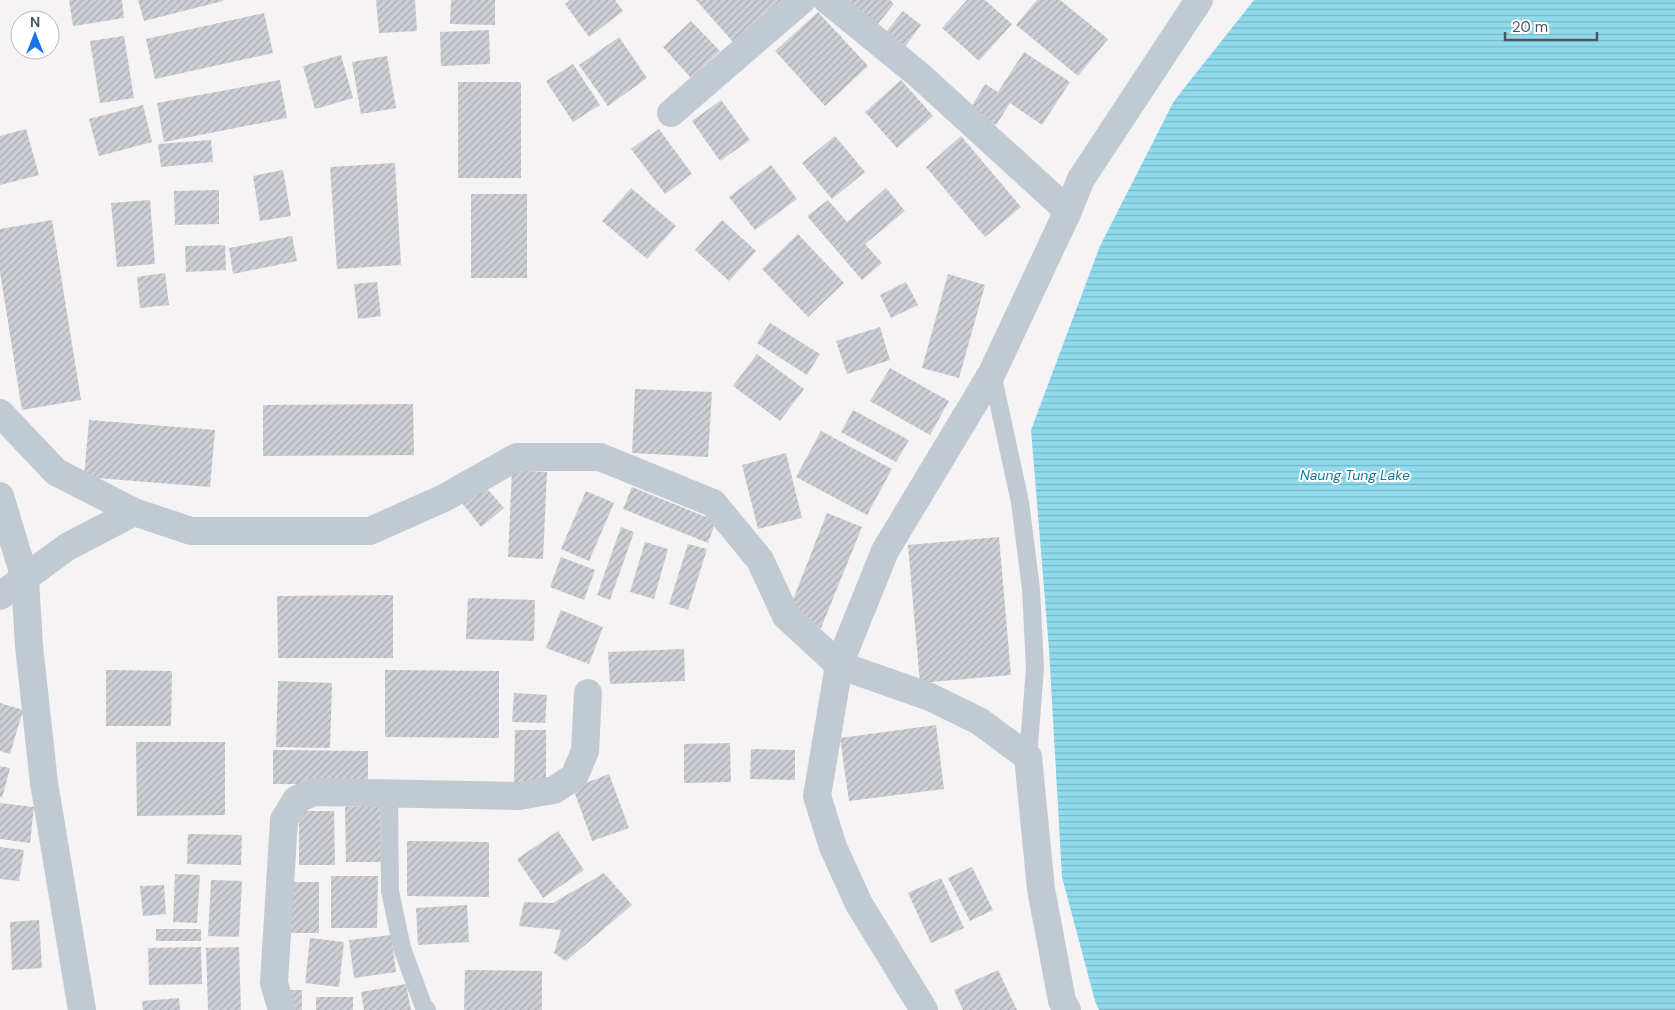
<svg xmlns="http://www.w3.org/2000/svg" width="1675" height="1010" font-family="'DM Sans',sans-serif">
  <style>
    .water { fill: url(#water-rules) }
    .building { fill: url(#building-hatch) }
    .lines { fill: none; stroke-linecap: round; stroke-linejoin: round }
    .service { stroke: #c1cad2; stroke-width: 18 }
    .minor { stroke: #c1cad2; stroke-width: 28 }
    .labels { text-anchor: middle; stroke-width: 4; stroke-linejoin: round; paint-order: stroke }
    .water-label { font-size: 14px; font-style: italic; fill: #0c7c9b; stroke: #fff }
  </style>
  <defs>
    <pattern id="water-rules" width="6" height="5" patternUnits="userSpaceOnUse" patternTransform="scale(1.25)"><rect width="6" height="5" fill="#90daee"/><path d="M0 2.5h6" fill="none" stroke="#78b4c4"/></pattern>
    <pattern id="building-hatch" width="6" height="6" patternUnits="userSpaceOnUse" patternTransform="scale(1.25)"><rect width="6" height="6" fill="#cdcfd5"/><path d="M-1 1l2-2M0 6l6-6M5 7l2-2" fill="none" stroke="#a8abb0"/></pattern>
  </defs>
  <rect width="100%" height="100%" fill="#f5f3f3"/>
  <path class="water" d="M1254,0H1675V1010H1099L1095,1001L1062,877L1049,649L1031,430L1100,246L1174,101Z"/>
  <g class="building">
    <path d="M69,0H122L124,18L73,26Z"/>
    <path d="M138,0H223V1L144,21Z"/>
    <path d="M376,0H415L417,31L379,33Z"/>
    <path d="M451,0H495V25L450,24Z"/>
    <path d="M570,0H615L623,11L589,37L565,4Z"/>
    <path d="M696,0H782L733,42Z"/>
    <path d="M846,0H890L894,4L877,25Z"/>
    <path d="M967,0H985L1012,24L979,61L942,28Z"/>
    <path d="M1037,0H1060L1108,39L1078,76L1016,25Z"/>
    <path d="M903,11L921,25L905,47L886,32Z"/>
    <path d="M818,12L868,66L825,106L775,51Z"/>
    <path d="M264,13L273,53L155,79L146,39Z"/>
    <path d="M691,21L720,51L691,78L663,47Z"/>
    <path d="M489,30L490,64L441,66L440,32Z"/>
    <path d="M124,36L134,98L100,103L90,41Z"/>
    <path d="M619,37L647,78L608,106L579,65Z"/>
    <path d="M1024,52L1070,82L1042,125L1010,103L996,125L970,109L985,84L998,92Z"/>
    <path d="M341,55L353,98L315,109L303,66Z"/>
    <path d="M387,56L396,108L361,114L352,62Z"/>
    <path d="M573,64L600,105L573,122L546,81Z"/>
    <path d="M280,80L287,118L164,142L157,103Z"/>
    <path d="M901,80L933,116L897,148L865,112Z"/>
    <rect x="458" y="82" width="63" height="96"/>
    <path d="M721,100L750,140L720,161L692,121Z"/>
    <path d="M143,105L152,142L99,156L89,119Z"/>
    <path d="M26,129L39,175L0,185V136Z"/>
    <path d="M659,129L692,174L665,194L631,149Z"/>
    <path d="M835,136L865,172L832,199L802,163Z"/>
    <path d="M961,136L1021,207L985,237L926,167Z"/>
    <path d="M211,140L213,162L161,167L158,144Z"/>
    <path d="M395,163L401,265L337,269L330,167Z"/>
    <path d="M771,165L797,199L755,230L729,197Z"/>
    <path d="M283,170L291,216L260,221L253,176Z"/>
    <path d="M631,188L676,226L647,259L602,221Z"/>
    <path d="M886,188L905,211L865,244L882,263L862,280L807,216L828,200L847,222Z"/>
    <path d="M219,190V224L175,225L174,191Z"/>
    <rect x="471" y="194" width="56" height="84"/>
    <path d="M150,200L155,264L117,267L111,203Z"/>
    <path d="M52,220L81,400L22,410L0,272V229Z"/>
    <path d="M722,220L756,251L729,281L695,250Z"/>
    <path d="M798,234L844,283L808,317L762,269Z"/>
    <path d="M292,236L297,261L233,274L229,248Z"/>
    <path d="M225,245L226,270L186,272L185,246Z"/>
    <path d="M165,273L169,305L140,308L137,277Z"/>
    <path d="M948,274L985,285L959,378L922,368Z"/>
    <path d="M377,282L381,316L358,319L354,284Z"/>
    <path d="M906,282L918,305L891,318L880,295Z"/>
    <path d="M770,323L820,354L807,375L757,343Z"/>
    <path d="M880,327L890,360L847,374L836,341Z"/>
    <path d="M757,354L804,389L780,421L733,386Z"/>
    <path d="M890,368L949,401L930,435L870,401Z"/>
    <path d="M635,389L712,392L708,457L632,453Z"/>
    <path d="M413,404L414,455L263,456V405Z"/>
    <path d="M853,410L909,440L896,462L841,432Z"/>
    <path d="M89,420L215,430L210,487L84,477Z"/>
    <path d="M821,431L892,469L867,515L796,477Z"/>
    <path d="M786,453L802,518L758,529L742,465Z"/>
    <path d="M512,470L547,472L543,559L508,557Z"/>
    <path d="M484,485L504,508L481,527L462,503Z"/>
    <path d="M632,487L716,521L708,543L623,509Z"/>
    <path d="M586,491L614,503L589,561L561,549Z"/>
    <path d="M827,513L862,527L821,628L787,615Z"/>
    <path d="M621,527L634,532L610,600L597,595Z"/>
    <path d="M999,537L1011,675L920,683L908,545Z"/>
    <path d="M645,542L668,549L654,599L630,592Z"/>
    <path d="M688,544L707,549L688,610L669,604Z"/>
    <path d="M561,557L595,570L584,600L550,587Z"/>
    <path d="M393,595V658H278L277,596Z"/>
    <path d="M468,598L535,600L534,641L466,639Z"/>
    <path d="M561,610L603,627L589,664L546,648Z"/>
    <path d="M684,649L685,681L610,684L608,652Z"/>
    <path d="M106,670L172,671L171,726H106Z"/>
    <path d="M385,670L499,671V738L385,737Z"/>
    <path d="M278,681L332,683L330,748L276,747Z"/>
    <path d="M514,693L547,695L545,723L512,722Z"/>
    <path d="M0,703L23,710L10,754L0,751Z"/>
    <path d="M936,725L944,789L849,801L840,738Z"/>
    <path d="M515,730H546V783H514Z"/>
    <path d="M136,742H225V815L137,816Z"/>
    <path d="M730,743L731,782L684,783V744Z"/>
    <path d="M751,749L795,750V780L750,779Z"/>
    <path d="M273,750L368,751V784H273Z"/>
    <path d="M0,766L10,768L2,798L0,797Z"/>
    <path d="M609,774L629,828L592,841L573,788Z"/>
    <path d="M0,803L34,807L30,843L0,839Z"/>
    <path d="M345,807H380L381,862H346Z"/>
    <path d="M299,811H334L335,865H299Z"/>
    <path d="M558,831L584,870L543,898L517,859Z"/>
    <path d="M188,834L242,835L241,865L187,864Z"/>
    <path d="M407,841L489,842V897L407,896Z"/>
    <path d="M0,847L24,850L19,881L0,879Z"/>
    <path d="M972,867L993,910L970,921L948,878Z"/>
    <path d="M604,873L632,905L566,961L554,953L561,930L519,926L524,902L553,903Z"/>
    <path d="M175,874L200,875L197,923L173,922Z"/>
    <path d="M331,876H378L377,928H331Z"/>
    <path d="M941,878L964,928L931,943L908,893Z"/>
    <path d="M211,880L242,881L239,937L208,936Z"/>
    <rect x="283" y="882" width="36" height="51"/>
    <path d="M164,885L166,914L143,916L140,886Z"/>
    <path d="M467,905L469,942L418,945L416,908Z"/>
    <path d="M39,920L42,968L12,970L10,922Z"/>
    <rect x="156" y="929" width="45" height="12"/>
    <path d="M391,935L396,972L354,978L349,940Z"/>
    <path d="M310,938L344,942L339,987L305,983Z"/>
    <path d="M201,947L202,984L149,985L148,948Z"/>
    <path d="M239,947L241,1010H208L206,948Z"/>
    <path d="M465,970L542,971V1010H464Z"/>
    <path d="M998,970L1017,1010H963L954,990Z"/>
    <path d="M406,984L411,1010H364L361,992Z"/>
    <rect x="287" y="990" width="15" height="20"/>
    <rect x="316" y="997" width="37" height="13"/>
    <path d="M179,998L180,1010H143L142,1001Z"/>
  </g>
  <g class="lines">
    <g class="service">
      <path d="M992,373L1020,502L1031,589L1035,668L1028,757"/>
      <path d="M389,794L390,891L402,948L423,1005L427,1010"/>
    </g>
    <g class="minor">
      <path d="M827,0L919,75L1068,211"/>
      <path d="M671,113L802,0"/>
      <path d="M0,413L56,472L134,512L191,531H370L444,498L517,457H600L713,503L760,560L786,616L839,665L930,697L979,721L1028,757L1041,889L1062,1001L1067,1010"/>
      <path d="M0,496L25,579L29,646L44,783L82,1010"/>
      <path d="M0,596L67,547L134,512"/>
      <path d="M282,1010L274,983L284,820L296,800L313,792L519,796L554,790L574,777L585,751L588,693"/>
      <path d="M924,1010L859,904L833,847L817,796L839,665L885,551L992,373L1068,211L1081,179L1199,0"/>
    </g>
  </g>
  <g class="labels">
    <g class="water-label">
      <text x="1355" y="480">Naung Tung Lake</text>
    </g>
  </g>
  <g transform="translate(35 35)"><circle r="24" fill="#ffffff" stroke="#b7bbc0"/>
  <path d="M0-4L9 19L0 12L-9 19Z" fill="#1a73e8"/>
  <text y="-8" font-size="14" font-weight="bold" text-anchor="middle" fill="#4a5661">N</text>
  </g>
  <path d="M1505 32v8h92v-8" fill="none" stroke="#4a5661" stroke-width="2.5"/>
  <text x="1512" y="32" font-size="15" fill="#4a5661" stroke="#ffffff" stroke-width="4" paint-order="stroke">20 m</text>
</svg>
